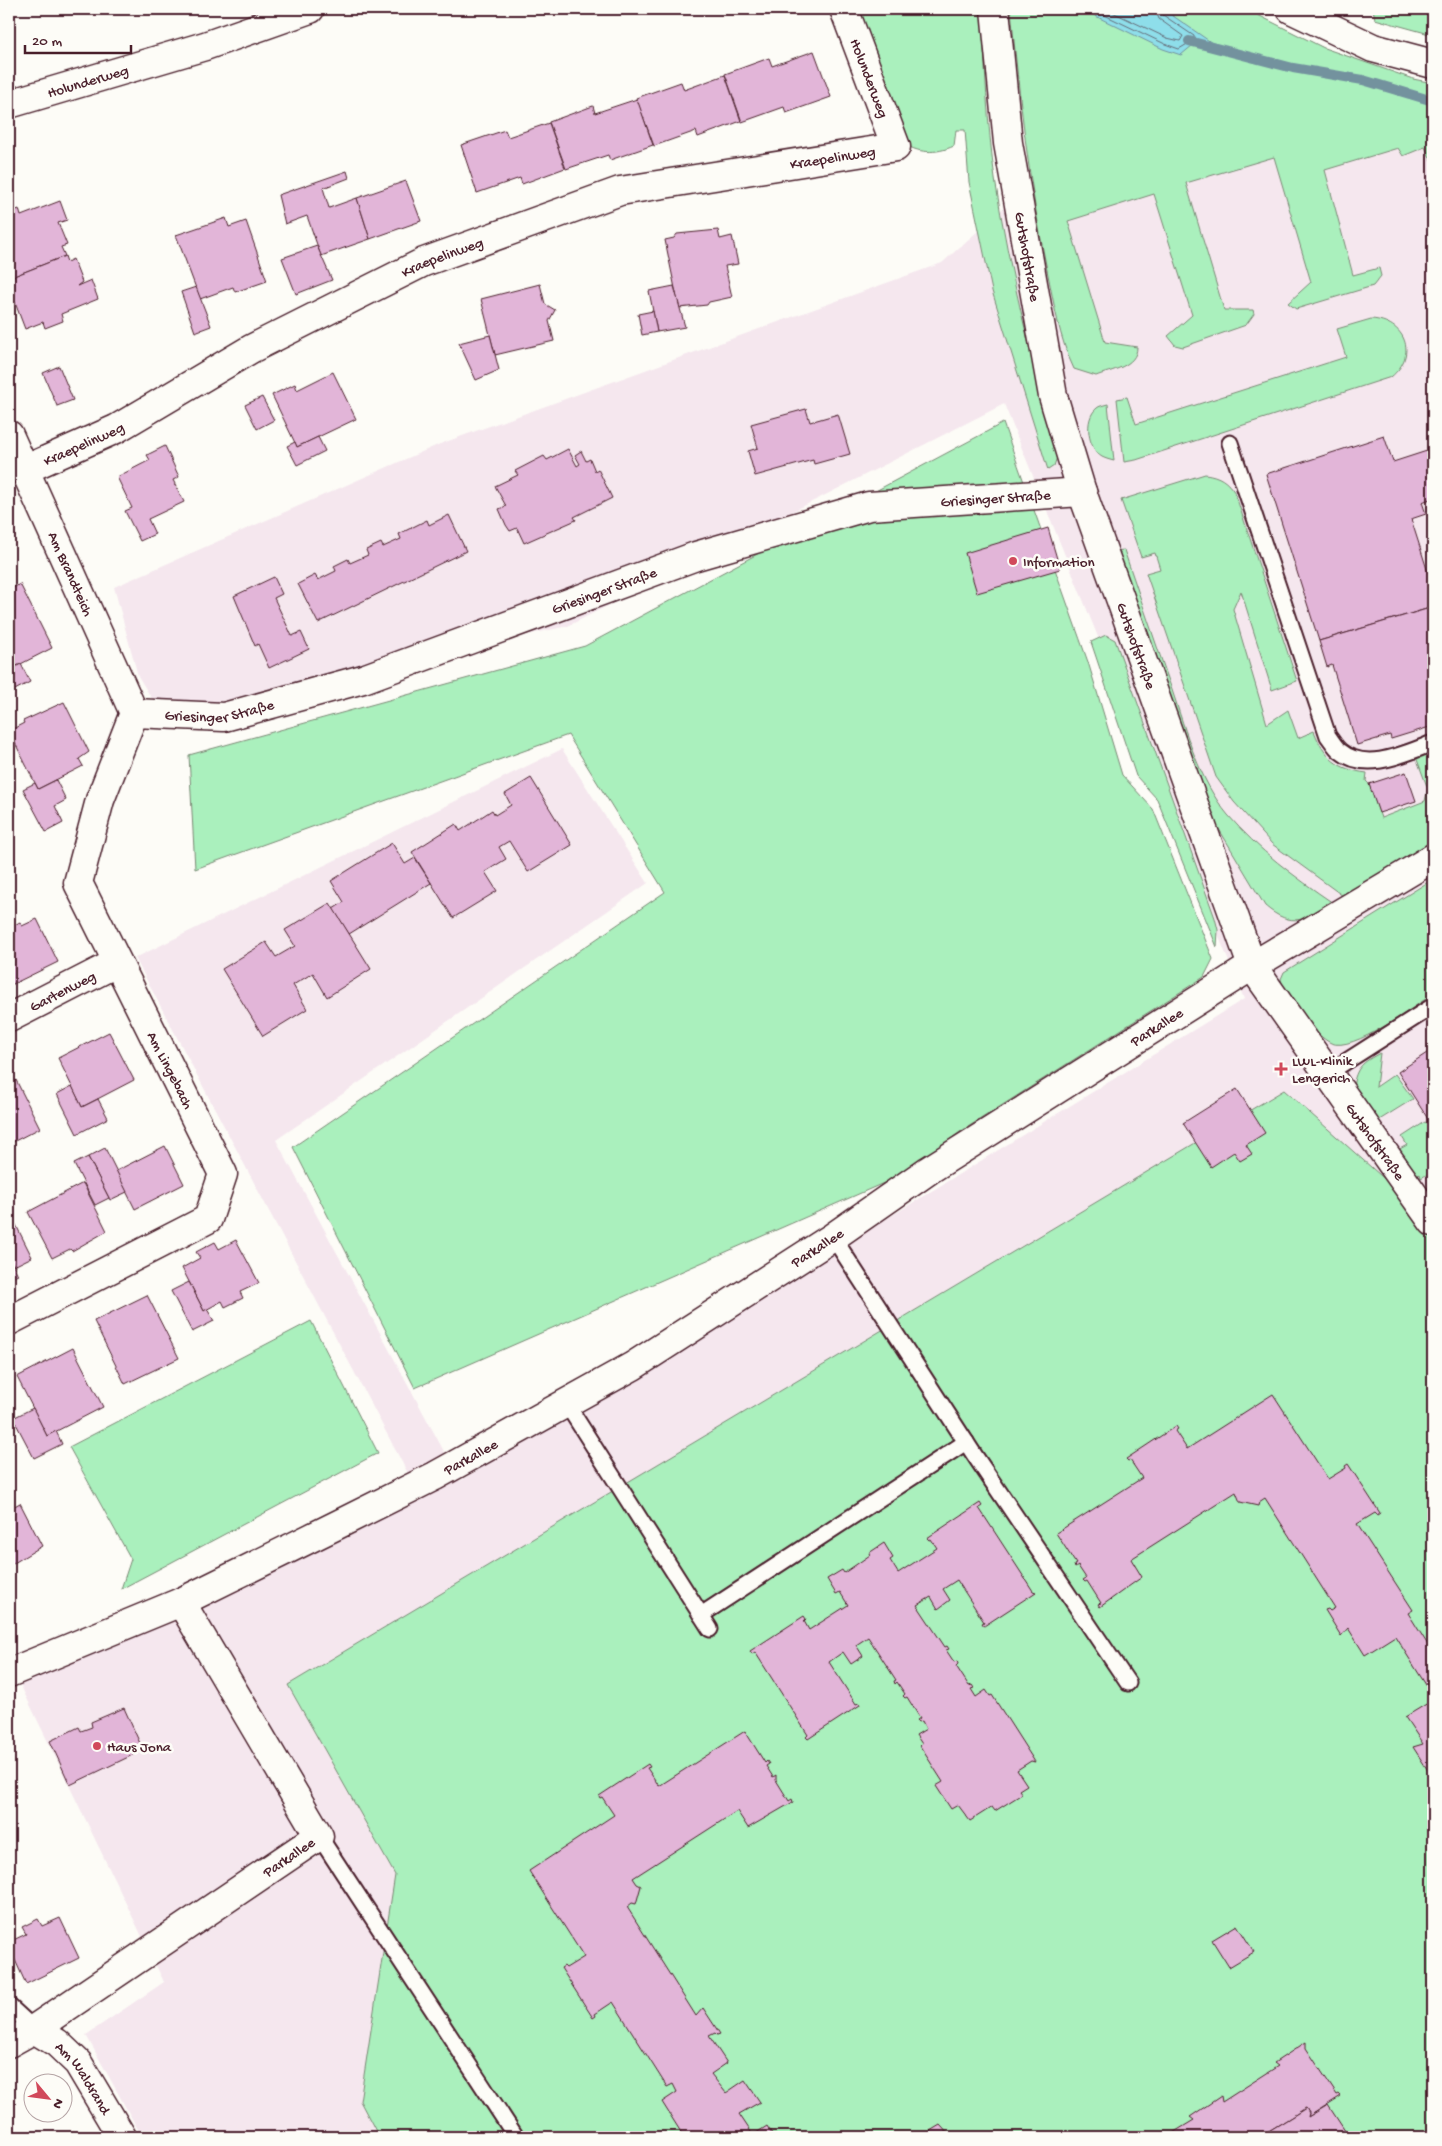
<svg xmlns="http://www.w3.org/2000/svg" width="1442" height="2146" font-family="'Gochi Hand',sans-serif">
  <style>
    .built { fill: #f5e7ee }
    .green { fill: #aaf0bd; stroke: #7a8874 }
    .water { fill: #8edeea; stroke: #73929e }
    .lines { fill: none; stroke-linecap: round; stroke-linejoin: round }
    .shore { stroke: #656b77; stroke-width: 1 }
    .stream { stroke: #73929e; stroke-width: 10 }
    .building { fill: #e2b5d8; stroke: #4a1f2b }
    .lane-casing { stroke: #4a1f2b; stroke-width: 19 }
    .street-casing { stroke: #4a1f2b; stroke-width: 31 }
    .lane { stroke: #fdfcf7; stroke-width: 15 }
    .street { stroke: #fdfcf7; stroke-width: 28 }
    .poi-dot { fill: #d1495b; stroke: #fdfcf7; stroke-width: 2 }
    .labels { text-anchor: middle; stroke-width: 5; stroke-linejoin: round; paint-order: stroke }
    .street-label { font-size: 15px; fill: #4a1f2b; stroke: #fdfcf7 }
    .poi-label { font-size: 15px; fill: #4a1f2b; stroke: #fdfcf7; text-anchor: start }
  </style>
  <rect width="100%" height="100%" fill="#fdfcf7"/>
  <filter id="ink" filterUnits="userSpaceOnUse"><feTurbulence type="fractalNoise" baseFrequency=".02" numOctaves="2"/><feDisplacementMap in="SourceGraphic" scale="10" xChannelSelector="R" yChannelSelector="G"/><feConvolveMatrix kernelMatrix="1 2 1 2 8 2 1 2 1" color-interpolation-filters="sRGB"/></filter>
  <g filter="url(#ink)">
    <path class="built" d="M1199,34L1433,134V2137H142L86,2035L164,1982L20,1684L422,1500L135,958L562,749L648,883L276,1140L460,1481L1244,999L1004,404L568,626L176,711L152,699L138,676L114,587L440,444L942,263Z"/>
    <g class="green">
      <path d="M850,9H982C985,66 987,123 995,179C1009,272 1033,364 1058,454L1054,466L1048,470L992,291L969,182L965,130H956L954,146C936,154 917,154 902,142Z"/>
      <path d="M1011,9H1246L1324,48L1413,79L1433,83V164L1425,147L1403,156L1398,148L1325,170L1353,275L1379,268L1381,276L1373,286L1296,309L1288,303L1311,282L1274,157L1186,183L1224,310H1253L1254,314L1246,325L1183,347L1175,345L1168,336L1192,315L1154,194L1068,221L1105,342L1137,347C1137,367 1111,370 1096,376L1074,369C1059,338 1054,303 1047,270C1029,183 1019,97 1011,9Z"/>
      <path d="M1373,9H1433V35L1375,19Z"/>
      <path d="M1371,319C1405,321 1419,354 1391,377L1136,460L1124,462L1117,399L1127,397L1136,424L1346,357L1337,329Z"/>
      <path d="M1108,404L1114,461C1110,460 1106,459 1102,457C1088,449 1083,419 1097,408C1099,406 1104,405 1108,404Z"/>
      <path d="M1003,423L1088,662L1122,775L1153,809L1213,959L1204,977L960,1132L902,1175L415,1388L293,1147L665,892L568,735L195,869L189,755L585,646Z"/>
      <path d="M1205,474C1220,476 1227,481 1235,493L1297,681L1272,690L1241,591L1233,609L1267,724L1288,710L1298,738L1314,731C1325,759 1337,769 1367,773L1366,781L1369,784L1381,818L1425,801L1428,789L1416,757L1433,752V840L1343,896L1272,844L1234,802L1216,777L1146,573L1160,569L1155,553L1141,557L1121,500Z"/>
      <path d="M1124,550C1140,597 1156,644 1172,690C1186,732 1199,780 1228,815C1258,850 1295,877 1333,903C1307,920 1292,929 1265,906L1201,799L1114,551Z"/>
      <path d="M1106,635L1115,640L1215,918L1218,930L1217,947L1157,799L1136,776L1091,642Z"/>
      <path d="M1433,879V994C1413,1007 1353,1053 1331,1043C1313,1035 1295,1003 1283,987L1281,979L1284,972Z"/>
      <path d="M1380,1053L1376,1087L1395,1074L1413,1099L1376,1122L1353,1087C1356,1067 1363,1062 1380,1053Z"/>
      <path d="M1284,1090L1433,1222V2137H379L360,2101L395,1875L288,1685Z"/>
      <path d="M1425,1122L1430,1125L1433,1123V1171L1421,1178L1420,1174L1415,1178L1396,1151L1407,1145L1402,1137Z"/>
      <path d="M311,1321L378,1453L121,1589L131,1559L69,1447Z"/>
    </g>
    <path class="water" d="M1081,9H1163L1215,45H1193L1181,55L1163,49Z"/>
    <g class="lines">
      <g class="shore">
        <path d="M1092,9L1165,44L1179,49L1194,40V36L1163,15L1161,9"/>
        <path d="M1106,9L1167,38L1180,41L1183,36L1159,19L1155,9"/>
      </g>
      <path class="stream" d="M1189,41L1293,68L1363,80L1433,101"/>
    </g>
    <g class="building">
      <path d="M814,51L831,97L786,113L784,107L742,122L725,74L769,58L772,66Z"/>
      <path d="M725,75L741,121L698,137L696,131L654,146L636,98L681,82L684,90Z"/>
      <path d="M637,99L653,145L610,160L608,155L566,169L549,122L593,106L595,113Z"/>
      <path d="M549,123L565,168L522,184L520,178L477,193L461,145L505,130L508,137Z"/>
      <path d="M347,171L349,178L323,188L329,208L357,198L370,239L321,256L307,216L285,224L278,195Z"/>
      <path d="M406,181L421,221L370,239L357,198Z"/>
      <path d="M60,201L67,220L58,223L67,245L61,247L65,256L9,278V213L19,209L21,216Z"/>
      <path d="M226,218L229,227L246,221L267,281L235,292L233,287L200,299L176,235Z"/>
      <path d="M718,230L720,239L732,236L738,264L725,266L732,297L709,302L707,305L679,308L665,240L674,238L677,234Z"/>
      <path d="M317,246L332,280L296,294L282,258Z"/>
      <path d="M65,256L67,262L73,259L82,282L77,286L91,280L98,299L61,314L63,321L45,328L43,322L25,329L9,287V278Z"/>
      <path d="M540,284L545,304L555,310L549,321L554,341L495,355L481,299Z"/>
      <path d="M674,286L685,327L657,332L649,291Z"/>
      <path d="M196,287L211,326L195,332L181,292Z"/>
      <path d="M653,311L657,332L642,335L638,314Z"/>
      <path d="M490,335L499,370L476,380L459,343Z"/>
      <path d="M59,366L73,400L57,406L43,373Z"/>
      <path d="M333,372L356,419L297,447L272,395L295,384L297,390Z"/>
      <path d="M262,397L274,420L257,429L245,405Z"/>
      <path d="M806,409L810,422L838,414L850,454L814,464L813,460L755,476L748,451L758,448L751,424Z"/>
      <path d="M1384,436L1393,462L1433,449V498L1422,502L1426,514L1411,519L1433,588V607L1319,641L1266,474Z"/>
      <path d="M318,437L325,451L297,465L287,446L295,442L297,447Z"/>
      <path d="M165,446L179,477L173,480L184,502L148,519L155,534L140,541L125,511L132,508L117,477L150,460L147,455Z"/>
      <path d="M568,449L577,466L580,464L575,455L581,451L586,461L590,459L595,471L598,469L612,498L574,517L576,520L524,543L517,528L510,531L506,525L499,509L506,506L495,486L518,475L515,471L544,456L547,460Z"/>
      <path d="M449,515L466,551L318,623L298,584L315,575L318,580L336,571L334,566L348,559L350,563L368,555L366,550L381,543L383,547L401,539L399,534L427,520L429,525Z"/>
      <path d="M1433,526V543L1428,528Z"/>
      <path d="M1048,528L1060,569L977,593L965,553Z"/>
      <path d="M274,577L282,594L274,598L292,636L301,632L309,649L269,668L258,644L255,646L234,596Z"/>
      <path d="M20,584L52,648L9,670V590Z"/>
      <path d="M1430,608L1433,619V726L1391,739L1390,735L1357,745L1332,665L1327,667L1319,641Z"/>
      <path d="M21,664L30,682L9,693V670Z"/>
      <path d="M64,702L89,752L79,759L83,766L38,789L9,731L24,723L23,721Z"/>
      <path d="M1406,772L1416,801L1379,813L1369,784Z"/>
      <path d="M531,778L572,845L528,872L509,841L499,847L506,859L485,872L497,891L453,918L412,852L456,824L460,831L492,810L495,815L511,805L505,794Z"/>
      <path d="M56,780L66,800L55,806L63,823L46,832L23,789L35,783L38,789Z"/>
      <path d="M392,843L405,864L415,858L431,883L349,934L333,909L344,902L331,881Z"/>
      <path d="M330,903L371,969L327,997L313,973L293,985L307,1009L263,1036L222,969L266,942L276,957L295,946L285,930Z"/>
      <path d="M37,919L58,962L9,986V928L20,922L22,926Z"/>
      <path d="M109,1032L134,1080L82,1107L58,1058Z"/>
      <path d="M1433,1049V1116L1428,1119L1398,1072Z"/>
      <path d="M16,1080L40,1128L9,1144V1084Z"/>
      <path d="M72,1086L82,1107L98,1099L108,1118L77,1134L57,1094Z"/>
      <path d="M1237,1089L1265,1133L1246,1145L1252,1154L1240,1161L1234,1152L1211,1167L1183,1123Z"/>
      <path d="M165,1146L184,1184L135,1209L116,1171Z"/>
      <path d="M105,1148L127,1192L110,1200L88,1157Z"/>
      <path d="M88,1157L109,1198L95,1205L74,1164Z"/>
      <path d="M83,1183L107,1231L72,1251L70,1249L52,1258L28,1212Z"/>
      <path d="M11,1215L32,1257L14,1266L9,1256V1216Z"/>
      <path d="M236,1240L259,1283L240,1292L243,1298L225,1307L222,1301L204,1311L182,1268L200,1258L196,1252L215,1242L219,1249Z"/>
      <path d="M9,1256L18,1275L9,1279Z"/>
      <path d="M189,1282L204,1311L207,1309L214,1321L192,1332L171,1291Z"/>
      <path d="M147,1295L179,1358L125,1384L94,1321Z"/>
      <path d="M73,1348L103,1407L47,1436L17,1377Z"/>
      <path d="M1273,1394L1328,1479L1346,1468L1345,1466L1348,1464L1380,1513L1377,1515L1375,1513L1357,1524L1413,1610L1408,1613L1433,1653V1696L1395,1636L1365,1655L1348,1628L1341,1636L1325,1610L1328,1609L1330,1611L1335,1608L1265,1498L1259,1502L1258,1506L1240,1502L1236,1492L1131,1559L1142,1577L1100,1607L1098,1604L1101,1603L1087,1581L1085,1582L1083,1580L1086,1578L1078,1566L1075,1568L1074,1565L1076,1564L1056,1533L1142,1478L1130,1460L1128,1461L1126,1459L1176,1426L1178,1429L1175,1431L1187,1449Z"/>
      <path d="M33,1408L47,1436L56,1431L62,1444L34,1458L13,1418Z"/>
      <path d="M20,1503L42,1546L9,1566V1509Z"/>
      <path d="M980,1503L982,1506L979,1508L1033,1591L1036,1592L984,1626L982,1623L984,1622L957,1580L943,1589L950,1600L938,1609L931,1597L917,1605L945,1647L947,1646L949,1649L946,1650L954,1662L957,1661L958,1664L956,1666L969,1686L972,1685L974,1688L971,1689L976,1697L986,1690L990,1696L992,1695L1035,1762L1031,1761L1017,1770L1027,1785L1019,1790L1022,1794L995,1811L992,1807L970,1821L958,1805L951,1809L936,1786L943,1782L920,1746L922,1744L916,1735L926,1729L922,1721L919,1722L917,1720L920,1718L907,1697L905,1698L903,1696L905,1694L897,1682L895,1684L894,1681L896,1680L868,1637L856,1645L863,1656L851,1664L843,1652L829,1662L856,1704L859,1703L860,1705L808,1739L806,1737L808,1735L755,1652L752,1654L750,1651L804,1616L806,1619L804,1621L809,1630L848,1605L840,1592L836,1594L827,1579L842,1570L844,1573L870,1555L869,1553L884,1543L893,1558L890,1560L898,1573L937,1548L931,1539L929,1540L927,1538Z"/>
      <path d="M1433,1700V1766L1429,1772L1413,1747L1423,1744L1405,1717Z"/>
      <path d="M124,1708L143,1750L70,1785L50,1741L79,1727L81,1731L92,1727L91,1722Z"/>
      <path d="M745,1731L765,1763L767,1761L769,1764L766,1766L773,1777L776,1775V1780L789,1801L792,1799L793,1802L748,1828L737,1811L633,1878L637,1884L641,1886L636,1904L632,1903L627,1907L696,2016L703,2008L720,2034L717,2035L715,2033L709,2036L727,2063L711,2074L726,2093L745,2080L760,2102L739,2114L753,2135L767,2126L774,2137H684L662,2102L677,2092L673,2084L667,2087L613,2002L595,2014L596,2016L593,2018L561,1968L564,1966L566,1968L584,1957L529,1871L614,1815L602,1797L600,1798L599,1796L648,1764L650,1767L647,1768L659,1786Z"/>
      <path d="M60,1918L79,1958L26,1984L9,1947V1942L26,1934L22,1927L38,1919L42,1926Z"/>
      <path d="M1237,1925L1254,1952L1229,1967L1212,1940Z"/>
      <path d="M1306,2042V2048L1337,2095L1339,2094L1341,2096L1308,2117L1309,2113L1306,2108L1259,2137H1166L1194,2120L1190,2117L1221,2096L1222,2102L1278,2066L1274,2063Z"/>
      <path d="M1328,2105L1349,2137H1259L1306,2108L1309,2113L1308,2117Z"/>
      <path d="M940,2125L951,2137H929L933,2134L930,2131Z"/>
    </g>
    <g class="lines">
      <g class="lane-casing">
        <g id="lane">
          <path d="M1230,443L1328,736C1332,741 1335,747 1340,751C1366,773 1406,753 1433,743"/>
          <path d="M1328,1073L1433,1006"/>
          <path d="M833,1237L975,1456L1128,1683"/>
          <path d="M566,1403L710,1629"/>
          <path d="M701,1615L966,1442"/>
          <path d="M319,1836L516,2137"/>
          <path d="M9,2006L34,2029"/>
        </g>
      </g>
      <g class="street-casing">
        <g id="street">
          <path id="s1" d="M995,9L1008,143L1053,396L1082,492L1252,966L1433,1222"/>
          <path d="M1291,9L1373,48L1433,64"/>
          <path id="s2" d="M9,104L205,46L310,9"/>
          <path id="s3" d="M9,435L134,713"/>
          <path id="s4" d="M24,470L116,429L251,349L424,262L620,191L896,147L844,9"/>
          <path id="s5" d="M134,713L224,717L363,679L696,556L869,506L1082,492"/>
          <path id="s6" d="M9,1018L116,963"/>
          <path d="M9,1321L208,1219L223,1174L78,883L100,800L134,713"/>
          <path id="s7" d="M9,1673L181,1602L337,1525L435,1476L633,1366L833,1237L929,1170L1252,966L1433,858"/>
          <path id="s8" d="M34,2029L57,2043L78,2063L122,2137"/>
          <path id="s9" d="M9,2043L34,2029L319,1836L181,1602"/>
        </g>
      </g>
      <use href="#lane" class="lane"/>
      <use href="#street" class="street"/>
    </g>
  </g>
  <g class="poi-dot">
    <circle cx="1013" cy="561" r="5"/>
    <path d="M1278.5 1061.5h5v5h5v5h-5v5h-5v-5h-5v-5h5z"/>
    <circle cx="97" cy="1746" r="5"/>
  </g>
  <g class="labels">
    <g class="street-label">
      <text transform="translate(870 78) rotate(69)" y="5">Holunderweg</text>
      <text dy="5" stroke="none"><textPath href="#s2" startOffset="82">Holunderweg</textPath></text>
      <text dy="5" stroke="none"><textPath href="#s4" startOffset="875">Kraepelinweg</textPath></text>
      <text dy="5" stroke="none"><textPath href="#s1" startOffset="250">Gutshofstraße</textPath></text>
      <text dy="5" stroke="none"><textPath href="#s4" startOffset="470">Kraepelinweg</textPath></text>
      <text dy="5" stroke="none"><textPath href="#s4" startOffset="65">Kraepelinweg</textPath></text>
      <text dy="5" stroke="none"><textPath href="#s5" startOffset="896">Griesinger Straße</textPath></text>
      <text dy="5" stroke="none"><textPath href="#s3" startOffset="152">Am Brandteich</textPath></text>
      <text dy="5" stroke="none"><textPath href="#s5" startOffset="491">Griesinger Straße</textPath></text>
      <text dy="5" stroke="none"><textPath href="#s1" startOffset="655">Gutshofstraße</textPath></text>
      <text dy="5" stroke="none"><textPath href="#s5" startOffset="86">Griesinger Straße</textPath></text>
      <text dy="5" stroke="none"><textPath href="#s6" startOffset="60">Gartenweg</textPath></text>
      <text dy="5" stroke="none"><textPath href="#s7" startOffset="1320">Parkallee</textPath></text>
      <text transform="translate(171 1070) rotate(63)" y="5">Am Lingebach</text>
      <text dy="5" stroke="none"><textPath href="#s1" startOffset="1210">Gutshofstraße</textPath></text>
      <text dy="5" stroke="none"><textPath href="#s7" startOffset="915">Parkallee</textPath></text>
      <text dy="5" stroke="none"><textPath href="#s7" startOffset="510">Parkallee</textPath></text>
      <text dy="5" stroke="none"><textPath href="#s9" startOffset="336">Parkallee</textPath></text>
      <text dy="5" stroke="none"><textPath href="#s8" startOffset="71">Am Waldrand</textPath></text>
    </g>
    <g class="poi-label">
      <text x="1023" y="566">Information</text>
      <text x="1292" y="1065">LWL-Klinik<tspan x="1292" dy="17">Lengerich</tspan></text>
      <text x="107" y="1751">Haus Jona</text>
    </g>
  </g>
  <rect width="1442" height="2146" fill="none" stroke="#fdfcf7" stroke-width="30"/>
  <rect x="15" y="15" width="1412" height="2116" fill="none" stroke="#4a1f2b" stroke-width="2" filter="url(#ink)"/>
  <g transform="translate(48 2098) rotate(119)"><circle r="24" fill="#fdfcf7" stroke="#b5a4a5"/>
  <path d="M0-4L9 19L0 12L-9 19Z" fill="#d1495b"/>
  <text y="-8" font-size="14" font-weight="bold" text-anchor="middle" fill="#4a1f2b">N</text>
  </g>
  <path d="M25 45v8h106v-8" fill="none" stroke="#4a1f2b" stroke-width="2.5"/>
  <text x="32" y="45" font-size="15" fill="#4a1f2b" stroke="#fdfcf7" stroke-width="4" paint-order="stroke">20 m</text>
</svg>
